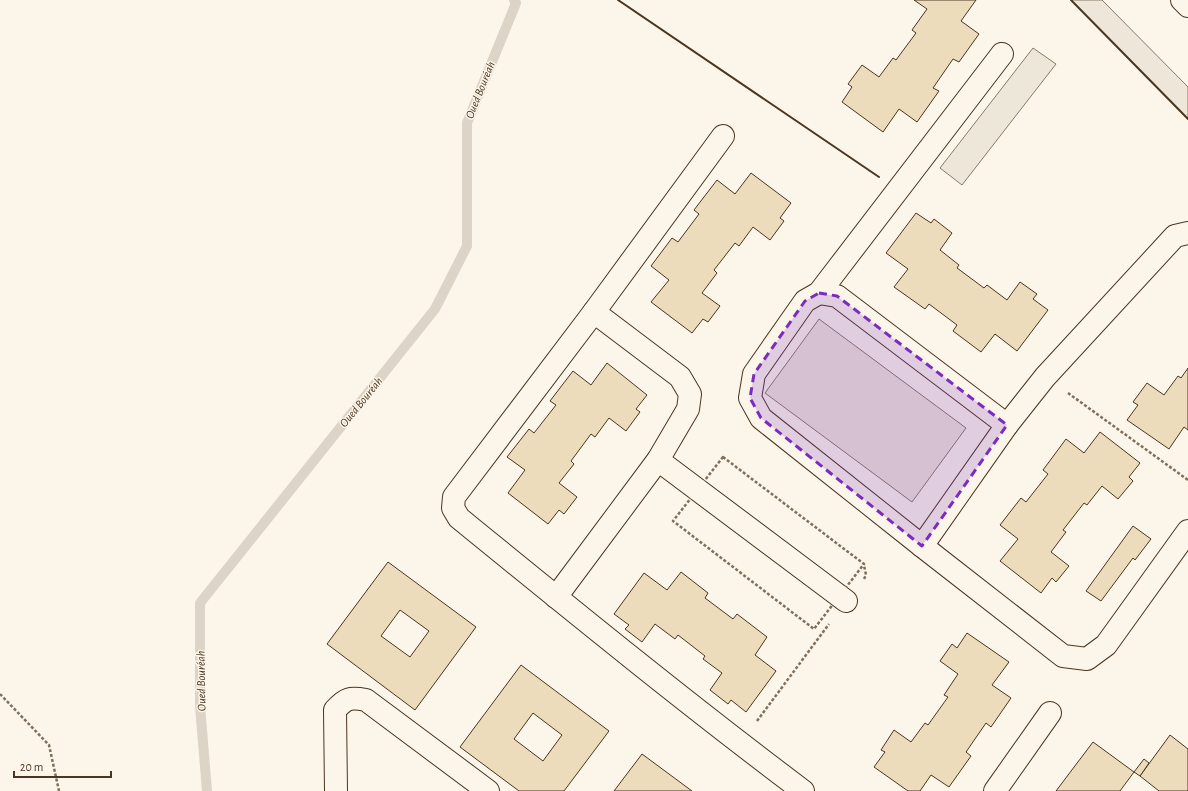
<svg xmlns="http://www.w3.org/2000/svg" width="1188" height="791" font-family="'Alegreya Sans',sans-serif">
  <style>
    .green { fill: #ede6d9; stroke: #887966 }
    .parking { fill: #ede7d9; stroke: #887966 }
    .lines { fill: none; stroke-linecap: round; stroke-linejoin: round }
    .stream { stroke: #dcd4c6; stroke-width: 10 }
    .building { fill: #ecdcbc; stroke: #4a3520; fill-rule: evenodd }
    .minor-casing { stroke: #4a3520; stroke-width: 24 }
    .highway-casing { stroke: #4a3520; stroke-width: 24 }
    .path { stroke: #7f6f5c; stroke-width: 2.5; stroke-dasharray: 3 2; stroke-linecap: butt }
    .minor { stroke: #fbf6e9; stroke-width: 22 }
    .highway { stroke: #fbf6e9; stroke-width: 22 }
    .wall { stroke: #4a3520; stroke-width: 2 }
    .marked { fill: #7b2cbf; fill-opacity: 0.2; stroke: #7b2cbf; stroke-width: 3; stroke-dasharray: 8 5; stroke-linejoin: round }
    .labels { text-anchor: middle; stroke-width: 3; stroke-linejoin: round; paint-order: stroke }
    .water-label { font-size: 12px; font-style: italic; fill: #4a3520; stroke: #fbf6e9 }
  </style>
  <rect width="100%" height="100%" fill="#fbf6e9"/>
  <g class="green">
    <path d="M1071,0H1102L1188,87V119Z"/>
    <path d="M819,319L966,428L912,502L765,393Z"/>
  </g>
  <path class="parking" d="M1033,48L1056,64L962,185L940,168Z"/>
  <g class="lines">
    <path class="stream" d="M207,791L200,706V603L435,309L467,246V123L516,3L514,0"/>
  </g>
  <g class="building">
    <path d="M914,0H976L961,21L979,34L959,62L953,59L933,88L939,91L917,122L899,109L883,132L842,102L852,87L848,84L862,65L879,77L893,58L896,60L916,33L912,30L927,9Z"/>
    <path d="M751,173L791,203L780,218L784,221L770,240L753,227L739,246L735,243L714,270L717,273L702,293L720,306L708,322L703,319L692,333L651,302L669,280L651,266L672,238L678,242L699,214L694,210L717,180L735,194Z"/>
    <path d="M916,213L931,223L934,219L952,233L940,250L959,265L957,268L984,288L987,285L1007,300L1020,282L1037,294L1033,299L1048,310L1017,351L995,334L981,352L953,331L957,325L929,304L925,309L894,287L908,269L886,253Z"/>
    <path d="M607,363L647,395L636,409L640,412L626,431L609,418L595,437L591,434L571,461L574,464L559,483L577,497L564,514L559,510L548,524L508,493L525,470L507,457L529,429L534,433L556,405L550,401L573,371L591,385Z"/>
    <path d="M1188,368V430L1184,427L1169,449L1127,420L1138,405L1133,402L1147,383L1164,395L1178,376L1181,378Z"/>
    <path d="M1100,432L1140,463L1129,477L1133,481L1118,499L1102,486L1087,505L1084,503L1063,530L1066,532L1051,552L1069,566L1056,582L1052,578L1041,593L1000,561L1018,539L1000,525L1021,498L1026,502L1048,474L1043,470L1066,439L1084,453Z"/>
    <path d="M1133,526L1151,539L1135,560L1133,558L1101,601L1086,591Z"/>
    <path d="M388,562L476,627L415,710L327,644ZM400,610L429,631L410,657L381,636Z"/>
    <path d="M681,572L708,593L705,598L733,619L737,614L767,637L755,655L776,671L746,712L731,700L728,704L710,690L722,673L703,659L705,656L678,635L675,639L655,624L642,642L625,629L629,625L614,614L644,573L667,590Z"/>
    <path d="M967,633L1009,662L992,685L1011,698L991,727L986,723L966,752L971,756L949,787L931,775L920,791H908L874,767L885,752L881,750L894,730L911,742L925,723L928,725L948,697L944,695L958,674L940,661L952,644L957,648Z"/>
    <path d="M521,665L609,731L564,791H519L460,747ZM533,713L562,735L543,761L514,739Z"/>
    <path d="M1170,735L1188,749V791H1159L1140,776Z"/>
    <path d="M1093,742L1134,772L1120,791H1056Z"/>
    <path d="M642,754L692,791H614Z"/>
    <path d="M1144,759L1149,763L1140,776L1134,772Z"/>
  </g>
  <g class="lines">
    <g class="minor-casing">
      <g id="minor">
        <path d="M1002,54L819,293L805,301L754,374L750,398L761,418L922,546L1063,656L1087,659L1106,645L1188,531"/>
        <path d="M723,136L594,312L454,497L453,508L459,518C572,610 686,703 803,791"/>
        <path d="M819,293L837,296L1007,425L922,546"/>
        <path d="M1007,425L1045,377L1175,236L1188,233"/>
        <path d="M658,460L846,601"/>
        <path d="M556,597L658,460L688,409L690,394L680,377L594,312"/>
        <path d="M336,791L335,710C346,698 350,697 366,700L488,791"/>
        <path d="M995,791L1050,713"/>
      </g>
    </g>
    <g class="highway-casing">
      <path id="highway" d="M1182,0L1188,6"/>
    </g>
    <g class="path">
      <path d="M1068,393L1188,480"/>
      <path d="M723,457L864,564L814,629L673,521Z"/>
      <path d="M864,579L866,575L864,565"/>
      <path d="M0,694L49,745L59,791"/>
      <path d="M757,721L829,624"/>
    </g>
    <use href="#minor" class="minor"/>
    <use href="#highway" class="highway"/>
    <g class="wall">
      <path d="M618,0L879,177"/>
      <path d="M1071,0L1188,119"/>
    </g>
  </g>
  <path class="marked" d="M819,293L837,296L1007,425L922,546L761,418L750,398L754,374L805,301Z"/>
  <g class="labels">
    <g class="water-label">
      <text transform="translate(480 90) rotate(-68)" y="4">Oued Bouréah</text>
      <text transform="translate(361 402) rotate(-51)" y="4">Oued Bouréah</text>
      <text transform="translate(201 681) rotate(-91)" y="4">Oued Bouréah</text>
    </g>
  </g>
  <path d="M14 771v6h97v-6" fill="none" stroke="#4a3520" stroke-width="2"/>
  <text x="20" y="771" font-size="12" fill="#4a3520" stroke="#fbf6e9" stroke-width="3" paint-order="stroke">20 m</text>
</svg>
